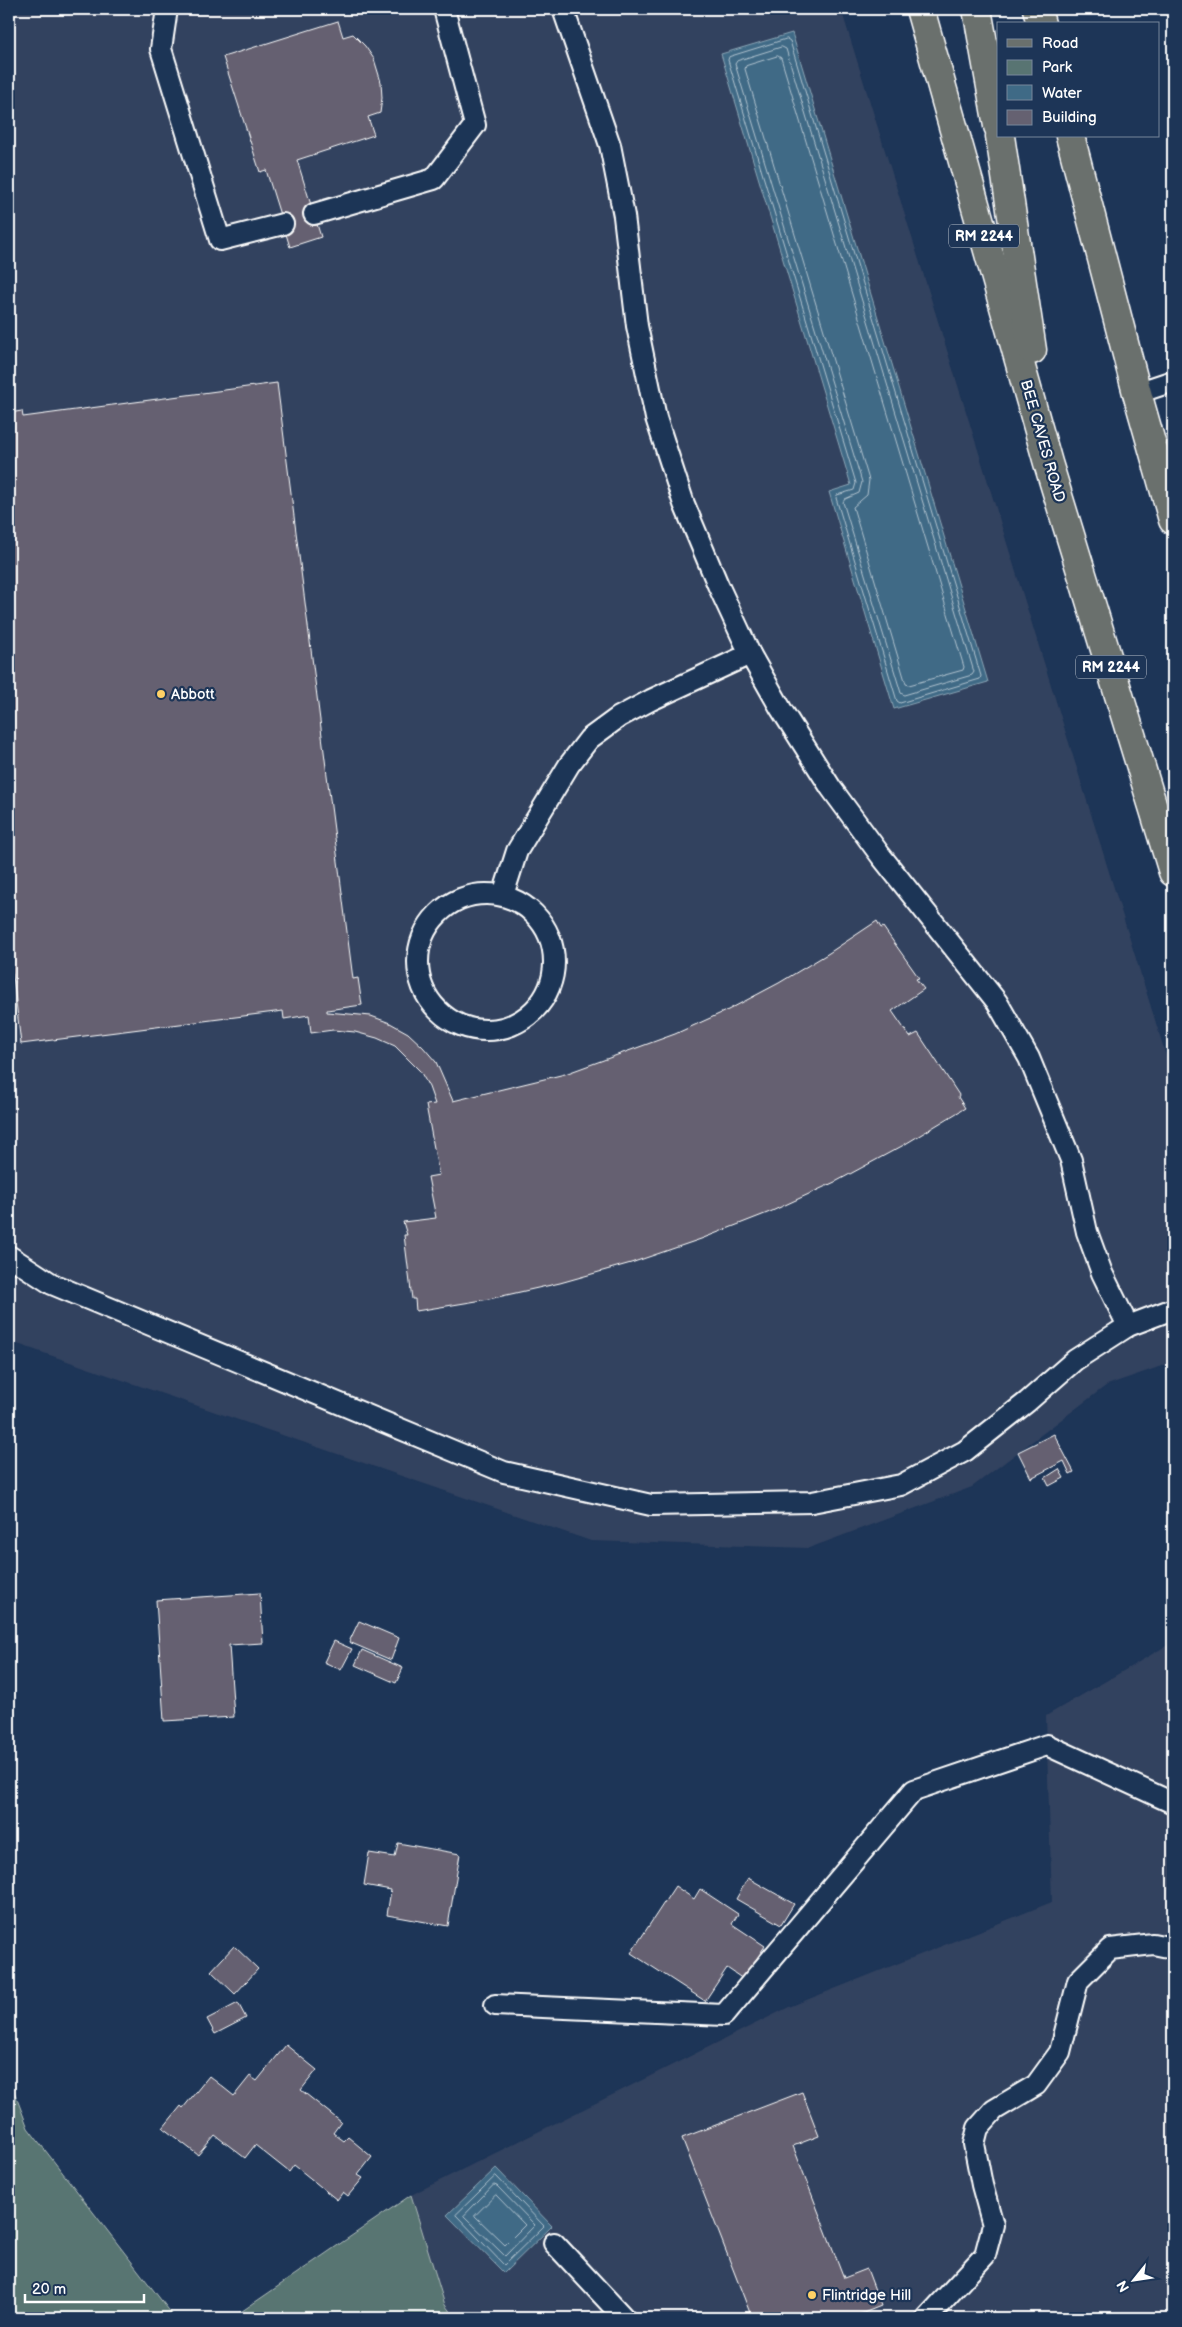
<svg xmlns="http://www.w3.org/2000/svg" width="1182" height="2327" font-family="'Balsamiq Sans',sans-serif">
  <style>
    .built { fill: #33425f }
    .green { fill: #587472; stroke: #acbab8 }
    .water { fill: #3f6a86; stroke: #8ca6b6 }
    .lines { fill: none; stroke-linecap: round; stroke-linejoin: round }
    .shore { stroke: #b2c3cf; stroke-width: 1 }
    .building { fill: #656171; stroke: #fff }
    .service-casing { stroke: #fff; stroke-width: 24 }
    .primary-casing { stroke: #fff; stroke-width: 31 }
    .service { stroke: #1d3557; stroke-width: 20 }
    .primary { stroke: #6a706d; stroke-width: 28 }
    .poi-dot { fill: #ffd166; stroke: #1d3557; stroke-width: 2 }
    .labels { text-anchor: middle; stroke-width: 4.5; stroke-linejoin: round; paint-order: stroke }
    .shield { fill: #1d3557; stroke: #bbc2cd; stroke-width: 1 }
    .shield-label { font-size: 14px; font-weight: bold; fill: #fff }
    .street-label { font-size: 15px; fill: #fff; stroke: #1d3557 }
    .poi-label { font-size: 15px; fill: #fff; stroke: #1d3557; text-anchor: start }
  </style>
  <rect width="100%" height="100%" fill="#1d3557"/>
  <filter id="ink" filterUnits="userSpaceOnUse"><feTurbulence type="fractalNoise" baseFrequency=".02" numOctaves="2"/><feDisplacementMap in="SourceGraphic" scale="10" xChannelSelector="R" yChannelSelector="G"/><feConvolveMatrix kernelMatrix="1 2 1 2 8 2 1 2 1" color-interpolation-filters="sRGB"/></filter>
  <g filter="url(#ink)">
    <g class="built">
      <path d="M9,9H841L1173,1078V1362L1107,1385L972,1487L809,1548L591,1541L9,1341Z"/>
      <path d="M1173,1642V2318H455L445,2305L411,2195L789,2007L1052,1902L1046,1716Z"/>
    </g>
    <g class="green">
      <path d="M9,2078L28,2128L175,2318H9Z"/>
      <path d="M411,2195L445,2305L455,2318H232Z"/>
    </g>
    <g class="water">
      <path d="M792,33L988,682L894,709L829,492L851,485L721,54Z"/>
      <path d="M496,2168L552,2226L504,2273L447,2215Z"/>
    </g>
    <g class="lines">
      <g class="shore">
        <path d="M787,39L790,41L981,676L980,679L900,703L897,701L836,498L837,495L854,490L856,483L728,60L729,57Z"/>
        <path d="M782,47L786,49L974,672L972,675L904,695L901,693L843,502L845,499L859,493L862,482L735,64L737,61Z"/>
        <path d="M778,56L781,58L964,667L963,670L909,685L906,684L853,507L867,495L869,480L745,69L746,66Z"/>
        <path d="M496,2176L544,2226L504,2265L456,2215Z"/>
        <path d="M494,2185L497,2186L535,2225L505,2256L464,2216Z"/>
        <path d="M496,2195L525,2225L505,2245L475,2216Z"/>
      </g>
    </g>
    <g class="building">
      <path d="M338,21L343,37L353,34L365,46L374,59L381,82L382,98L380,113L368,117L374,135L297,160L321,237L290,247L266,170L260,172L223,57Z"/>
      <path d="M277,383L353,979L358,978L362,1005L327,1010V1012L371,1016L390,1023L408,1033L423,1047L436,1062L453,1101L565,1074L675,1034L728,1010L779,983L829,953L877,921L881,928L883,927L919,978L916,979L924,989L892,1011L910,1037L918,1033L959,1095L958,1097L965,1108L902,1146L837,1181L770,1212L701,1239L631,1263L560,1283L489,1299L416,1311L415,1299H412L404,1235H407L403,1222L436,1218L428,1177L439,1175L426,1105L435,1104L429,1087L420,1071L395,1046L377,1038L355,1032L333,1030L311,1033L309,1015L284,1019L283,1011L21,1044L9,942V413L22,411L23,417Z"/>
      <path d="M1054,1434L1074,1472L1070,1474L1064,1461L1031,1478L1018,1452Z"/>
      <path d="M1059,1469L1064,1478L1049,1486L1045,1478Z"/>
      <path d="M260,1593L263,1643L229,1645L234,1717L164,1721L156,1600Z"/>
      <path d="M359,1621L399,1638L391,1660L349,1642Z"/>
      <path d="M334,1641L352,1649L341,1670L324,1662Z"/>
      <path d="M362,1650L403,1668L396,1683L355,1665Z"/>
      <path d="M398,1843L460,1854L448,1926L387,1915L391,1890L364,1885L369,1853L395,1857Z"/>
      <path d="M748,1878L794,1904L781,1925L736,1899Z"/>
      <path d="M675,1886L694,1899L700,1889L738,1914L732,1924L765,1946L743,1979L727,1968L705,2001L631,1953Z"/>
      <path d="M234,1946L258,1969L235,1994L211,1971Z"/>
      <path d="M238,2003L246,2018L215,2034L207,2019Z"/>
      <path d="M286,2045L317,2070L301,2090L341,2122L333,2133L344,2141L348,2137L372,2157L358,2175L363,2178L348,2196L343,2192L337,2200L294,2165L289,2172L255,2145L245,2158L215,2135L198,2155L163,2128L181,2106L183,2108L209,2076L234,2096L250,2076L257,2081Z"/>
      <path d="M802,2092L819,2136L793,2146L844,2278L867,2269L881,2306L851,2318H752L682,2138Z"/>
    </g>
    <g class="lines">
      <g class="service-casing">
        <g id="service">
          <path d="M167,9L161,49L220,240L283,224"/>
          <path d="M563,9L610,145L624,216L637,326L656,418L684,504L718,585L750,654L781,709L831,788L881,856L997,1002L1029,1058L1071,1160L1087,1232L1102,1273L1128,1326"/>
          <path d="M314,214L434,179L475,125L444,9"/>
          <path d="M1137,393L1173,381"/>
          <circle cx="486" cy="962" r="68"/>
          <path d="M503,895L517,851L569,765L589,739L619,717L651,700L750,654"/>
          <path d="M9,1256L52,1284L504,1472L651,1505L812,1502L901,1485L965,1451L1027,1402L1075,1360L1128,1326L1173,1309"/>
          <path d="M495,2005L724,2015L914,1790L1047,1745L1173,1803"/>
          <path d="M554,2243L624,2318"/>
          <path d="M927,2318L985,2255L993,2225L982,2185L974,2144L978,2128L994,2110L1036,2085L1060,2052L1078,1981L1110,1949L1153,1944L1173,1948"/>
        </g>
      </g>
      <g class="primary-casing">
        <g id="primary">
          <path d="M920,9L1048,463L1173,872"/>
          <path d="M977,9L998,126"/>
          <path d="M1037,9L1041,24"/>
          <path d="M1000,136L1032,350"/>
          <path d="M1070,136L1137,393L1173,520"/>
        </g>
      </g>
      <use href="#service" class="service"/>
      <use href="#primary" class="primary"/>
    </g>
  </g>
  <g class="poi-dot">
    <circle cx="161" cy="694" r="5"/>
    <circle cx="812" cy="2295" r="5"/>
  </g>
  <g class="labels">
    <g class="shield">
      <rect x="949" y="224.5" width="70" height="23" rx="4"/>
      <rect x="1076" y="655.5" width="70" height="23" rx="4"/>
    </g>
    <g class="shield-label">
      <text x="984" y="241">RM 2244</text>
      <text x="1111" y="672">RM 2244</text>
    </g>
    <g class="street-label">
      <text transform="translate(1043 441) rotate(74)" y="5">BEE CAVES ROAD</text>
    </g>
    <g class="poi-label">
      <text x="171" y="699">Abbott</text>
      <text x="822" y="2300">Flintridge Hill</text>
    </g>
  </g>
  <rect width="1182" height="2327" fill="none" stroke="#1d3557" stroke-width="30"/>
  <rect x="15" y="15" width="1152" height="2297" fill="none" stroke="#fff" stroke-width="2" filter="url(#ink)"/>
  <rect x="997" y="22" width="162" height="115" fill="#1d3557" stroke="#77869a"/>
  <rect x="1007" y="39" width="25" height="8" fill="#6a706d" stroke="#77869a"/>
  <text x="1042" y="48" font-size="15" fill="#ffffff">Road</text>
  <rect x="1007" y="60" width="25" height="15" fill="#587472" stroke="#77869a"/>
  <text x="1042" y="72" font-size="15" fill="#ffffff">Park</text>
  <rect x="1007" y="85" width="25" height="15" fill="#3f6a86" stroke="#77869a"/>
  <text x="1042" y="98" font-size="15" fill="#ffffff">Water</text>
  <rect x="1007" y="110" width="25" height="15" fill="#656171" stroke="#77869a"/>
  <text x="1042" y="122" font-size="15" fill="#ffffff">Building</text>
  <g transform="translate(1134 2280) rotate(240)" stroke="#1d3557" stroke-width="4" paint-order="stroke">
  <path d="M0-4L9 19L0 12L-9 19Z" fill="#ffffff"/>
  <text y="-8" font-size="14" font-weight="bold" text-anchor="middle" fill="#ffffff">N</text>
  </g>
  <path d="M25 2294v8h119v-8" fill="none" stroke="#ffffff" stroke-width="2.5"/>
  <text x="32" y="2294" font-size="15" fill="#ffffff" stroke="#1d3557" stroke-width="4" paint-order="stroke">20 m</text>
</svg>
